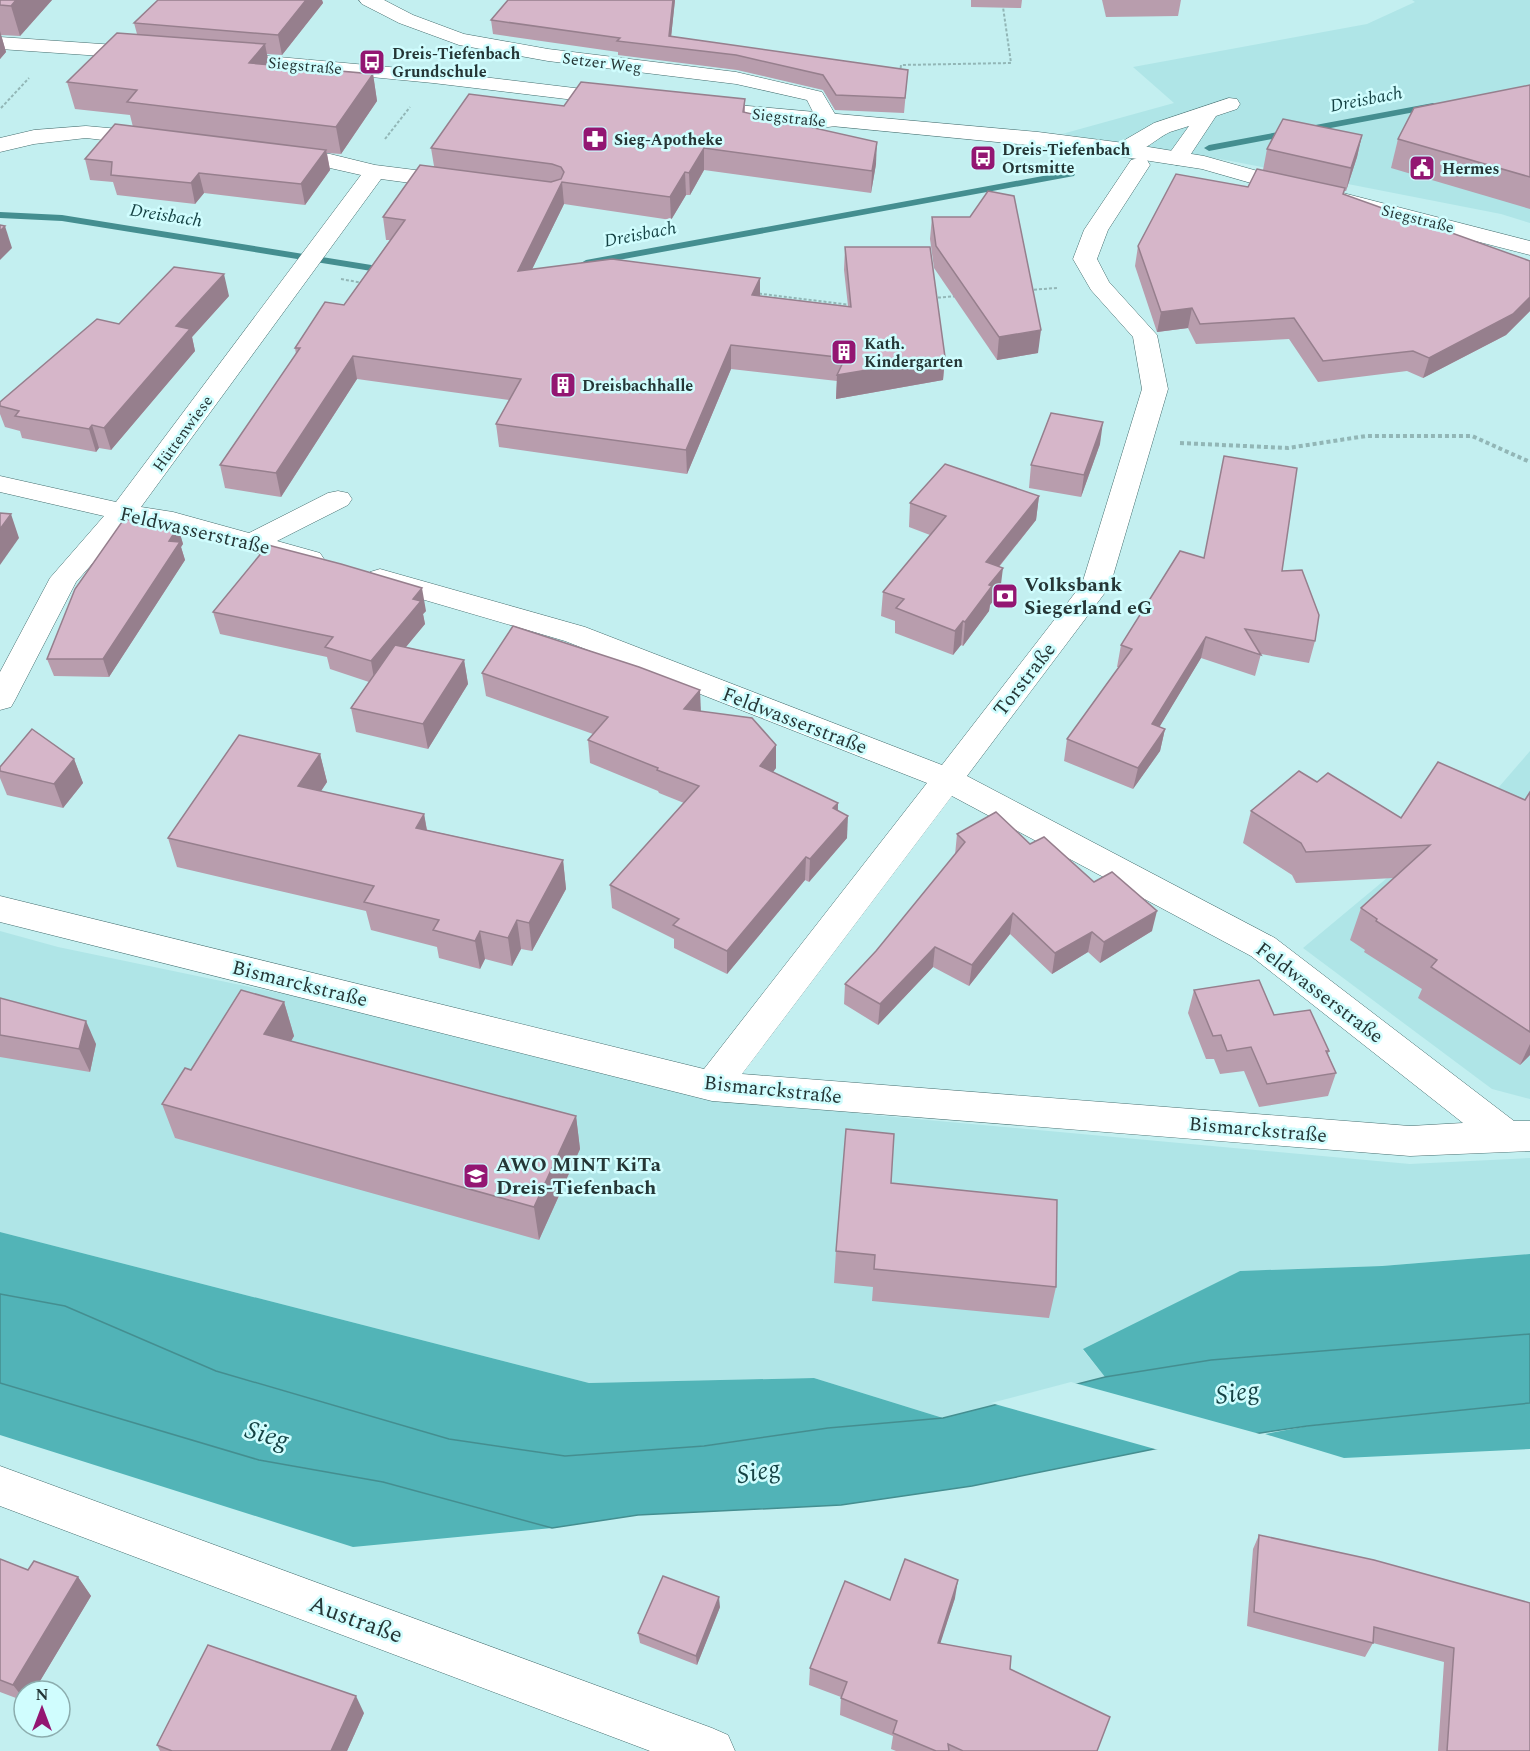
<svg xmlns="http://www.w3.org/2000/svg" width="1530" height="1751" font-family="Spectral,serif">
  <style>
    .built { fill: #afe5e7 }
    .forest { fill: #52b4b7 }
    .water { fill: #51b3b7; stroke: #448e90; stroke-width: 1.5 }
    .pier { fill: #c3eff0 }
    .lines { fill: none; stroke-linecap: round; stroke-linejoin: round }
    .stream { fill: #448e90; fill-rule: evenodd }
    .minor-casing { stroke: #456d6e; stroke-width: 1 }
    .major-casing { stroke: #456d6e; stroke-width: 1 }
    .path-far1 { stroke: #92b6b6; stroke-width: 2; stroke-dasharray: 3 2; stroke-linecap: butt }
    .path { stroke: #92b6b6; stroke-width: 4; stroke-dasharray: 4 3; stroke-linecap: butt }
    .minor { fill: #fff; fill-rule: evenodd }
    .major { fill: #fff; fill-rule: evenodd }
    .wall { fill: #b89dad }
    .shaded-wall { fill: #967f8d }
    .building { fill: #d6b6c9; stroke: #967f8d; stroke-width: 1.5 }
    .labels { text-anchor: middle; stroke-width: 5; stroke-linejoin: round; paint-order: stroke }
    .far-poi-label { font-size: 16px; font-weight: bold; fill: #253636; stroke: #d0fdfe; text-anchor: start }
    .far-street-label { font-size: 16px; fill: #253636; stroke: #d0fdfe }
    .far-water-label { font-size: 18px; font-style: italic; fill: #154244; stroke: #d0fdfe }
    .street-label { font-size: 20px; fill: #253636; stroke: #d0fdfe }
    .poi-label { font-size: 20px; font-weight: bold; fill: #253636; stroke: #d0fdfe; text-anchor: start }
    .near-street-label { font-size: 24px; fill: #253636; stroke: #d0fdfe }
    .near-water-label { font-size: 26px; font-style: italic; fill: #154244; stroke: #d0fdfe }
  </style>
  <rect width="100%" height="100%" fill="#c3eff0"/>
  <g class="built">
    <path d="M1412,0H1530V223L1501,214L1231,161L1062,134L1174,103L1133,67L1367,24L1415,2Z"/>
    <path d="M1530,751V1099L1492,1089L1303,948L1423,848L1442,853Z"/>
    <path d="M0,931L58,947L862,1114L1410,1164L1530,1158V1254L1382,1266L1240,1271L1083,1350L1105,1377L943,1418L814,1378L589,1383L0,1232Z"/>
  </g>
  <g class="forest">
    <path d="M0,1232L589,1383L814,1378L943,1418L828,1428L704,1446L565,1456L449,1439L216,1371L65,1306L0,1294Z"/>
    <path d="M1530,1254V1334L1212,1360L1105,1377L1083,1349L1240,1271L1382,1266Z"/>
    <path d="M0,1383L259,1460L383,1482L552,1528L353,1547L0,1435Z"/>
    <path d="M1530,1403V1449L1344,1458L1265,1434L1308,1426Z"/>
  </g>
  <path class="water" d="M0,1294L65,1306L216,1371L449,1439L565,1456L704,1446L828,1428L943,1418L1105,1377L1211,1360L1530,1334V1403L1307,1426L1154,1449L972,1486L841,1505L638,1515L552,1528L383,1482L259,1460L0,1383Z"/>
  <path class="pier" d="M1071,1382L1267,1436L1162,1451L991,1403Z"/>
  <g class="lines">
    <g class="stream">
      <path d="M1433,103L1438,106L1436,108L1209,151L1204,148L1209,145Z"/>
      <path d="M1070,171L1075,174L1074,176L586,266L581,263L586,260Z"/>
      <path d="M0,212L62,215L390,268L395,271L390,274L62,221L0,218Z"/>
    </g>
    <g class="minor-casing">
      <g id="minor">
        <path d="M359,0H384L413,15L464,34L548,49L736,72L822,92L839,121L836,126L828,127L820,126L807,100L736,84L548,61L459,45L399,23L362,4Z"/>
        <path d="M1229,98L1237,99L1240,104L1237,109L1216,116L1185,163L1177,165L1169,163L1166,158L1189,126C1183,128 1176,130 1170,132C1153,140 1136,160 1116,155L1113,150L1116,145L1154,123Z"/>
        <path d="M86,126L153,132L161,134L164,139L161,144L153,146L86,138L34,144L0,152V138L34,130Z"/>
        <path d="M284,149L330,154L375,165L455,175L463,177L466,182L463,187L455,189L381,179L141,507L173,512L249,533L328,493L338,491L348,493L352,499L348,505L277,541L320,553L324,559L320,565L310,568L171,529L129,522L76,582L15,700L11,707L0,710V672L50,578L104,516L0,492V476L116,502L361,175L330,168L276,161L273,156L276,151Z"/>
        <path d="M1139,158L1147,160L1150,165L1108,230L1097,259L1109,282L1157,335L1168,389L1110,586L967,776L1275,938L1514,1121H1530V1151L1410,1156L712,1101L0,922V896L704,1069L927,783L565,641L370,584L366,578L370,572L380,569L585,627L942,765L1082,584L1142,389L1133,337L1091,290L1073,259L1084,230L1131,160ZM952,796L1251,956L1463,1123L1410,1126L742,1074Z"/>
        <path d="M0,1466L712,1728L728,1735L735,1751H650L0,1506Z"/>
      </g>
    </g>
    <g class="major-casing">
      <g id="major">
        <path d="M0,37L145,47L152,49L155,53L152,57L145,59L0,49Z"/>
        <path d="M223,52L433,71L616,93L623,95L627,99L623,103L616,105L433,83L216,62L213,58L216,54Z"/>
        <path d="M704,102L1038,132L1124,143L1204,156L1304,184L1307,189L1304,194L1296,196L1202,169L1124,157L1038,146L696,113L693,108L696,103Z"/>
        <path d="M1343,193L1530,241V255L1335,205L1332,200L1335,195Z"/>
      </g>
    </g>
    <g class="path-far1">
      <path d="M900,73L901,65L1011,63L1002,0"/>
      <path d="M1,108L29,78"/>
      <path d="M385,139L410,107"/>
      <path d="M341,279L363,283"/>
      <path d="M1029,290L1057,288"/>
      <path d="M754,293L851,305"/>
      <path d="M933,298L959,296"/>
    </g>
    <path class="path" d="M1180,443L1288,448L1366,436H1472L1530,462"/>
    <use href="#minor" class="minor"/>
    <use href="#major" class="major"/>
  </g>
  <g class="wall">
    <path d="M0,0H52L20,36L1,35L6,52L0,59Z"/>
    <path d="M158,0H322L323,3L282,55L267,54L269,64L373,74L377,101L341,154L327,153L330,170L305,205L204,193L195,204L117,195L113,182L90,180L85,159L133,127L130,115L75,109L67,82L137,34L134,23Z"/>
    <path d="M508,0H675L671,37L908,70L904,113L835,110L823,90L737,70L618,55V52L493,34L491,20Z"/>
    <path d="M971,0H1022L1021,8L971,7Z"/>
    <path d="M1102,0H1181L1178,16L1106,17Z"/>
    <path d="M1530,85V209L1391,168L1398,139Z"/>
    <path d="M745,99V112L876,164L871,193L704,170L690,195H686L671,220L564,204L532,269L848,306L844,270L845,247L945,357L943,380L836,399L837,381L731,369L687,474L499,447L496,424L509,400L357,379L281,497L225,488L220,465L296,354L295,348L344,305L390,240H386L383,217L434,166L431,148L564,106Z"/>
    <path d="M1362,135L1357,157L1346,191H1344L1343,195L1530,261V311L1506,335L1423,378L1407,371L1318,382L1289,339L1196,344L1188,328L1157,332L1135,266L1138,246L1248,187L1263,170L1267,149Z"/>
    <path d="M932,217L1038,353L997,360L934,268L930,239Z"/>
    <path d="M229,296L192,337L195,351L111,450L99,448L96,452L22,438L20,431L5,427L0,414V402L119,324Z"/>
    <path d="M1100,444L1081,497L1029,488L1031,465Z"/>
    <path d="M1039,496L1036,520L999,567L1000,592L990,605L989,611L963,646L961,645L953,655L895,633V621L881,616L883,592L930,535L909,527L910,503Z"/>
    <path d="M178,527L183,544L181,547L185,560L109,677L54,676L47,659Z"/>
    <path d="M1203,557L1282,571L1315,641L1309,663L1261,654L1255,676L1201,658L1159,727L1165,729L1160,751L1133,789L1064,761L1067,739L1119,667H1117L1121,645Z"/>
    <path d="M426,611L423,614L425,624L406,647L464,660L468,684L428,749L356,732L351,708L369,682L330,669L327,657L220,634L213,612Z"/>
    <path d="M482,673L700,712L776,745V768L773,772L838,803V811L847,838L809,882L805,880L727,974L674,948V939L612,908L610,885L684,803L659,793L658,791L590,763L588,740L593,734L486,696Z"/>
    <path d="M320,754L327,782L321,791L424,814L427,830L563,860L566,889L532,951L521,949L512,966L485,959L480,969L439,958L437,947L371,930L366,911L177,867L168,838Z"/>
    <path d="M74,759L83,783L63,808L7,795L0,778V767Z"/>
    <path d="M1317,782L1401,818L1525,800L1530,792V1055L1520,1065L1418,998L1422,989L1364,952L1365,950L1350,940L1361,908L1394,878L1296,883L1292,875L1243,843L1251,811Z"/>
    <path d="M957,834L1030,844L1094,882L1152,931L1100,963L1088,952L1052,974L1010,934L969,986L933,967L878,1025L844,1004L845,984L876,951L955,855Z"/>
    <path d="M1194,990L1329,1051L1328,1054L1336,1073L1328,1096L1259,1107L1244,1071L1220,1074L1214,1059H1206L1188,1013Z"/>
    <path d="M0,998L96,1044L90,1072L0,1057Z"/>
    <path d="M284,1002L294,1036L291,1041L576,1116L580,1149L539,1240L175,1138L162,1104L191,1070Z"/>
    <path d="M891,1183L1056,1287L1049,1318L872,1301L873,1287L834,1283L836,1251Z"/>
    <path d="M1259,1535L1530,1603V1751H1438L1444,1662L1373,1643L1365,1657L1247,1626L1253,1549Z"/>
    <path d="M0,1559L28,1570L78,1577L91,1596L34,1691H24V1701L0,1692Z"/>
    <path d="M955,1598L940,1643L1010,1669L1097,1751H896L891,1749L893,1736L840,1715L841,1697L809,1685L810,1668L890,1600Z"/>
    <path d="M720,1607L697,1665L640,1643L638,1633Z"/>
    <path d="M364,1713L347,1751H160L157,1745Z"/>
  </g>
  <g class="shaded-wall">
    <path d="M16,0H52L20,36L11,6Z"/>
    <path d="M306,0H322L323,3L282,55L278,35Z"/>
    <path d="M673,0H675L670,47L669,36Z"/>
    <path d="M0,31L6,52L0,59Z"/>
    <path d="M265,44L270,70L249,63Z"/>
    <path d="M373,74L377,101L341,154L336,127Z"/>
    <path d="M1362,135L1357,157L1346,191L1351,168Z"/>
    <path d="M877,142L876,164L871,193L872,171Z"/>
    <path d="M704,148V170L690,195L689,173Z"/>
    <path d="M326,150L330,170L305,205L301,184Z"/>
    <path d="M685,172L686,195L671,220L670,197Z"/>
    <path d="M199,173L204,193L195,204L191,183Z"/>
    <path d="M562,182L564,204L520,294L518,271Z"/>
    <path d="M5,226L12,248L0,260V231Z"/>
    <path d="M224,274L229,296L192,337L195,351L111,450L104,428L176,326Z"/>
    <path d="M760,278V301L752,295Z"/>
    <path d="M1530,297V311L1506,335L1423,378L1429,358Z"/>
    <path d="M1192,308L1188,328L1157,332L1161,312Z"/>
    <path d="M1041,330L1038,353L997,360L999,337Z"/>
    <path d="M731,345V369L687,474L686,450Z"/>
    <path d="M353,356L357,379L281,497L276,473Z"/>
    <path d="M945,357L943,380L836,399L837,375Z"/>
    <path d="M1103,422L1100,444L1081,497L1084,475Z"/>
    <path d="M92,425L99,448L96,452L89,429Z"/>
    <path d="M1039,496L1036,520L983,586L986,562Z"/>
    <path d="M11,514L19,538L0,565V529Z"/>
    <path d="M178,527L183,544L181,547L185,560L109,677L103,659L169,541Z"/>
    <path d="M1003,568L1000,592L990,605L989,611L963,646L965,622L989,585Z"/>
    <path d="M422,588L426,611L423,614L425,624L375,684L371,661L413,599Z"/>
    <path d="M963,621L961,645L953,655L955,631Z"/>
    <path d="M1206,637L1201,658L1148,746L1152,724Z"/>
    <path d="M464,660L468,684L428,749L423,724Z"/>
    <path d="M700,690L701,713L684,709Z"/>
    <path d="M1165,729L1160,751L1133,789L1138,768Z"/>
    <path d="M776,745V768L760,789V766Z"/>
    <path d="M320,754L327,782L305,815L298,786Z"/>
    <path d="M74,759L83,783L63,808L54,784Z"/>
    <path d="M838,803L837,826L833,808Z"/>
    <path d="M424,814L429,843L416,828Z"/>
    <path d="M848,816L847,838L809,882L810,859Z"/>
    <path d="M806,857L805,880L727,974V951Z"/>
    <path d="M563,860L566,889L532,951L529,923Z"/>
    <path d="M1157,911L1152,931L1100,963L1104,942Z"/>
    <path d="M1013,913L1010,934L969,986L972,965Z"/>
    <path d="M517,920L521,949L512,966L508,938Z"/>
    <path d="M480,931L485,959L480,969L475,941Z"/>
    <path d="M1092,932L1088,952L1052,974L1055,953Z"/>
    <path d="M935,947L933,967L878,1025L880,1004Z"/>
    <path d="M284,1002L294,1036L275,1068L264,1034Z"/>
    <path d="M86,1021L96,1044L90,1072L79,1049Z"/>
    <path d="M1530,1044V1055L1520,1065Z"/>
    <path d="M576,1116L580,1149L539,1240L534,1207Z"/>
    <path d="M78,1577L91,1596L34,1691H24V1699L13,1685Z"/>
    <path d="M958,1580L955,1598L935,1660L938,1643Z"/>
    <path d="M719,1597L720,1607L697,1665L696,1656Z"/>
    <path d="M356,1696L364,1713L347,1751H331Z"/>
  </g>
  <g class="building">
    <path d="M0,0H16L11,6L0,5Z"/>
    <path d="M158,0H306L278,35L134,23Z"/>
    <path d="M508,0H673L669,36L908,70L905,98L836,95L823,75L736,55L617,41L620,38L491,20Z"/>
    <path d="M117,33L265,44L249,63L373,74L336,127L127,102L137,90L67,82Z"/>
    <path d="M581,82L745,99L743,112L877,142L872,171L704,148L689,173L685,172L670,197L562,182L518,271L612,259L760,278L752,295L851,307L845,247H930L945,357L837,375L845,358L731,345L686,450L496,424L521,379L353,356L276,473L220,465L300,348H295L325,302L344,305L405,220L383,217L420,165L551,182L561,179L564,172L561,167L552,164L431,148L469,94L564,106Z"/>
    <path d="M1530,85V177L1398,139L1414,108Z"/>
    <path d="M1283,119L1362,135L1351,168L1267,149Z"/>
    <path d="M115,124L326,150L301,184L199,173L191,183L111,175L112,162L85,159Z"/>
    <path d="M1257,169L1345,188L1343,194L1530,261V297L1513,314L1429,358L1413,351L1323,361L1294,318L1200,324L1192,308L1161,312L1138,246L1176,174L1248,187Z"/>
    <path d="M988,191L1014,196L1041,330L999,337L936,246L932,217H970Z"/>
    <path d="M0,225L5,226L0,231Z"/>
    <path d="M174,267L224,274L176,326L190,329L104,428L92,425L89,429L15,416L19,411L0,406V402L97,319L119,324Z"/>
    <path d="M1051,413L1103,422L1084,475L1031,465Z"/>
    <path d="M1224,456L1297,468L1282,571L1302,570L1319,615L1315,641L1245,629L1261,655L1206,637L1152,724L1165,729L1138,768L1067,739L1132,649L1121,645L1180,551L1204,558Z"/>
    <path d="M945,464L1039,496L986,562L1003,568L989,585L992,586L965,622L963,621L955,631L896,608L904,599L883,592L946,516L910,503Z"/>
    <path d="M0,513L11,514L0,529Z"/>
    <path d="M124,519L178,527L169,541L180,542L103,659H47L75,589Z"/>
    <path d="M268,545L341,564L422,588L413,599L421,601L371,661L325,647L333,637L213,612Z"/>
    <path d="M513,626L639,667L700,690L684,709L752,718L776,745L760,766L838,803L833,808L848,816L810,859L806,857L727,951L673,925L679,919L610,885L699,786L657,770L658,768L588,740L608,717L482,673Z"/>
    <path d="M395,645L464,660L423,724L351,708Z"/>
    <path d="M32,729L74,759L54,784L0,771V767Z"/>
    <path d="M239,735L320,754L298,786L424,814L416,828L563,860L529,923L517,920L508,938L480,931L475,941L433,930L439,920L364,902L374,886L168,838Z"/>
    <path d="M1438,762L1525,800L1530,792V1032L1431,967L1437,960L1376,921L1377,919L1361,908L1430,845L1306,852L1301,843L1251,811L1299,771L1317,782L1328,773L1401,818Z"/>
    <path d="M996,812L1030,844L1044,837L1094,882L1112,872L1157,911L1104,942L1092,932L1055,953L1013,913L972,965L935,947L880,1004L845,984L876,951L965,842L957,834Z"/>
    <path d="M1259,980L1274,1015L1310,1010L1329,1051H1326L1336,1073L1267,1084L1251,1047L1227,1051L1221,1035L1213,1036L1194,990Z"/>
    <path d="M241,990L284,1002L264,1034L576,1116L534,1207L162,1104L185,1068L191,1070Z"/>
    <path d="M0,998L86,1021L79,1049L0,1035Z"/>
    <path d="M846,1129L894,1134L891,1183L1057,1200L1056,1287L874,1269L875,1255L836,1251Z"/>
    <path d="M1259,1535L1374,1560L1530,1603V1751H1447L1454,1648L1374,1627L1373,1643L1254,1612Z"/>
    <path d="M0,1559L28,1570L34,1561L78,1577L13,1685L0,1680Z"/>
    <path d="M905,1559L958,1580L938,1643L1011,1656L1010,1669L1110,1717L1097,1751H963L948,1744L949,1751H936L893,1733L897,1721L841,1698L847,1682L810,1668L845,1581L890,1600Z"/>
    <path d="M663,1576L719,1597L696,1656L638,1633Z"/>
    <path d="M208,1645L356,1696L331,1751H172L157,1745Z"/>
  </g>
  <defs>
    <g id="bus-square" transform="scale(1.35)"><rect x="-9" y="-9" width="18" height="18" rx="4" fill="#931672" stroke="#d0fdfe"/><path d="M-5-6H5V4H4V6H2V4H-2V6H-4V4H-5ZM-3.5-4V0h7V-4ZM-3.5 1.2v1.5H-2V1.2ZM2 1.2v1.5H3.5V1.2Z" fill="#fff"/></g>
    <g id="pharmacy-square" transform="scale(1.35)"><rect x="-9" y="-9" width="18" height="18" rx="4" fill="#931672" stroke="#d0fdfe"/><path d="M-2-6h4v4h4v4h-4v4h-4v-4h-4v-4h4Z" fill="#fff"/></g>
    <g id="civic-square" transform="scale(1.35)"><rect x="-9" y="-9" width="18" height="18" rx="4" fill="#931672" stroke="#d0fdfe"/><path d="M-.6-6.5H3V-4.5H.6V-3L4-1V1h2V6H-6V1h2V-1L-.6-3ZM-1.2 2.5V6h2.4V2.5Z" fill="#fff"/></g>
    <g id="building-square" transform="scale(1.35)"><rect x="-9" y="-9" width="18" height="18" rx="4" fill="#931672" stroke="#d0fdfe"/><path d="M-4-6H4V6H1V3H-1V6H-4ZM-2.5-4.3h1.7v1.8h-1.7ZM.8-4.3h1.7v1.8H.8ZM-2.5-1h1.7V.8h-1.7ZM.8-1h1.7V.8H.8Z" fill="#fff"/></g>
    <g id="bank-square" transform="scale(1.35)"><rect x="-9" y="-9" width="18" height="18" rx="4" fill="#931672" stroke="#d0fdfe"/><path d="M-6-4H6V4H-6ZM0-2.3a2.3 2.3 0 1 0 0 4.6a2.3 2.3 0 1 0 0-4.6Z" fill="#fff"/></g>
    <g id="school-square" transform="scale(1.35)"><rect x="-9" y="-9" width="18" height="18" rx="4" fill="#931672" stroke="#d0fdfe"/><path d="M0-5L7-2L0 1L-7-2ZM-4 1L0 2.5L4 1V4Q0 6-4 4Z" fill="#fff"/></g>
  </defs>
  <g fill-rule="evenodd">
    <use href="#bus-square" x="372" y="62"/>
    <use href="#pharmacy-square" x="595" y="139"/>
    <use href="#bus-square" x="983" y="158"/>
    <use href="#civic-square" x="1422" y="168"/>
    <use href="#building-square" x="844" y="352"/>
    <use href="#building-square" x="563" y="385"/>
    <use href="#bank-square" x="1005" y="596"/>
    <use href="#school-square" x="476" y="1176"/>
  </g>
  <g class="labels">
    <g class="far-poi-label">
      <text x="392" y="59">Dreis-Tiefenbach<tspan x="392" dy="18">Grundschule</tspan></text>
      <text x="614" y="145">Sieg-Apotheke</text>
      <text x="1002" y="155">Dreis-Tiefenbach<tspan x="1002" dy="18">Ortsmitte</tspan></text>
      <text x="1442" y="174">Hermes</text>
      <text x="864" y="349">Kath.<tspan x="864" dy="18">Kindergarten</tspan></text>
      <text x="582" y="391">Dreisbachhalle</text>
    </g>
    <g class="far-street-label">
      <text transform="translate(602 62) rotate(7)" y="6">Setzer Weg</text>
      <text transform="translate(305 65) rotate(5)" y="6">Siegstraße</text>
      <text transform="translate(789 117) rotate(6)" y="6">Siegstraße</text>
      <text transform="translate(1418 218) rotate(14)" y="6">Siegstraße</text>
      <text transform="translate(182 433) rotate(-54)" y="6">Hüttenwiese</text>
    </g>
    <g class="far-water-label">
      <text transform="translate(1366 99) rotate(-11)" y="6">Dreisbach</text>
      <text transform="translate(166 215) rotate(9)" y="6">Dreisbach</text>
      <text transform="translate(640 234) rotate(-11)" y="6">Dreisbach</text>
    </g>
    <g class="street-label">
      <text transform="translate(195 530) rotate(13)" y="7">Feldwasserstraße</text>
      <text transform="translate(1024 679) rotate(-52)" y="7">Torstraße</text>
      <text transform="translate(795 720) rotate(21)" y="7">Feldwasserstraße</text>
      <text transform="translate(300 983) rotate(14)" y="7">Bismarckstraße</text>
      <text transform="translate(1320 992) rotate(37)" y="7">Feldwasserstraße</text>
      <text transform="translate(773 1089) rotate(6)" y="7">Bismarckstraße</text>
      <text transform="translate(1258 1129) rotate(5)" y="7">Bismarckstraße</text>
    </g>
    <g class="poi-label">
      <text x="1024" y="591">Volksbank<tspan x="1024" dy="23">Siegerland eG</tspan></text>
      <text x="496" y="1171">AWO MINT KiTa<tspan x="496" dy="23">Dreis-Tiefenbach</tspan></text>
    </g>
    <g class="near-street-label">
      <text transform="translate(356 1619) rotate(20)" y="8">Austraße</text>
    </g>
    <g class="near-water-label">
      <text transform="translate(1237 1392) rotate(-8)" y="9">Sieg</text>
      <text transform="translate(267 1434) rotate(16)" y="9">Sieg</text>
      <text transform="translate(758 1471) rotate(-10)" y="9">Sieg</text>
    </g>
  </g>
  <g transform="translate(42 1709)"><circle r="28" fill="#d0fdfe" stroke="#8cadae" stroke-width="1.5"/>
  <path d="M0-4.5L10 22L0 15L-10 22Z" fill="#931672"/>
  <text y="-9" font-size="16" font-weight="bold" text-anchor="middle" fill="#253636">N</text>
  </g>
</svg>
